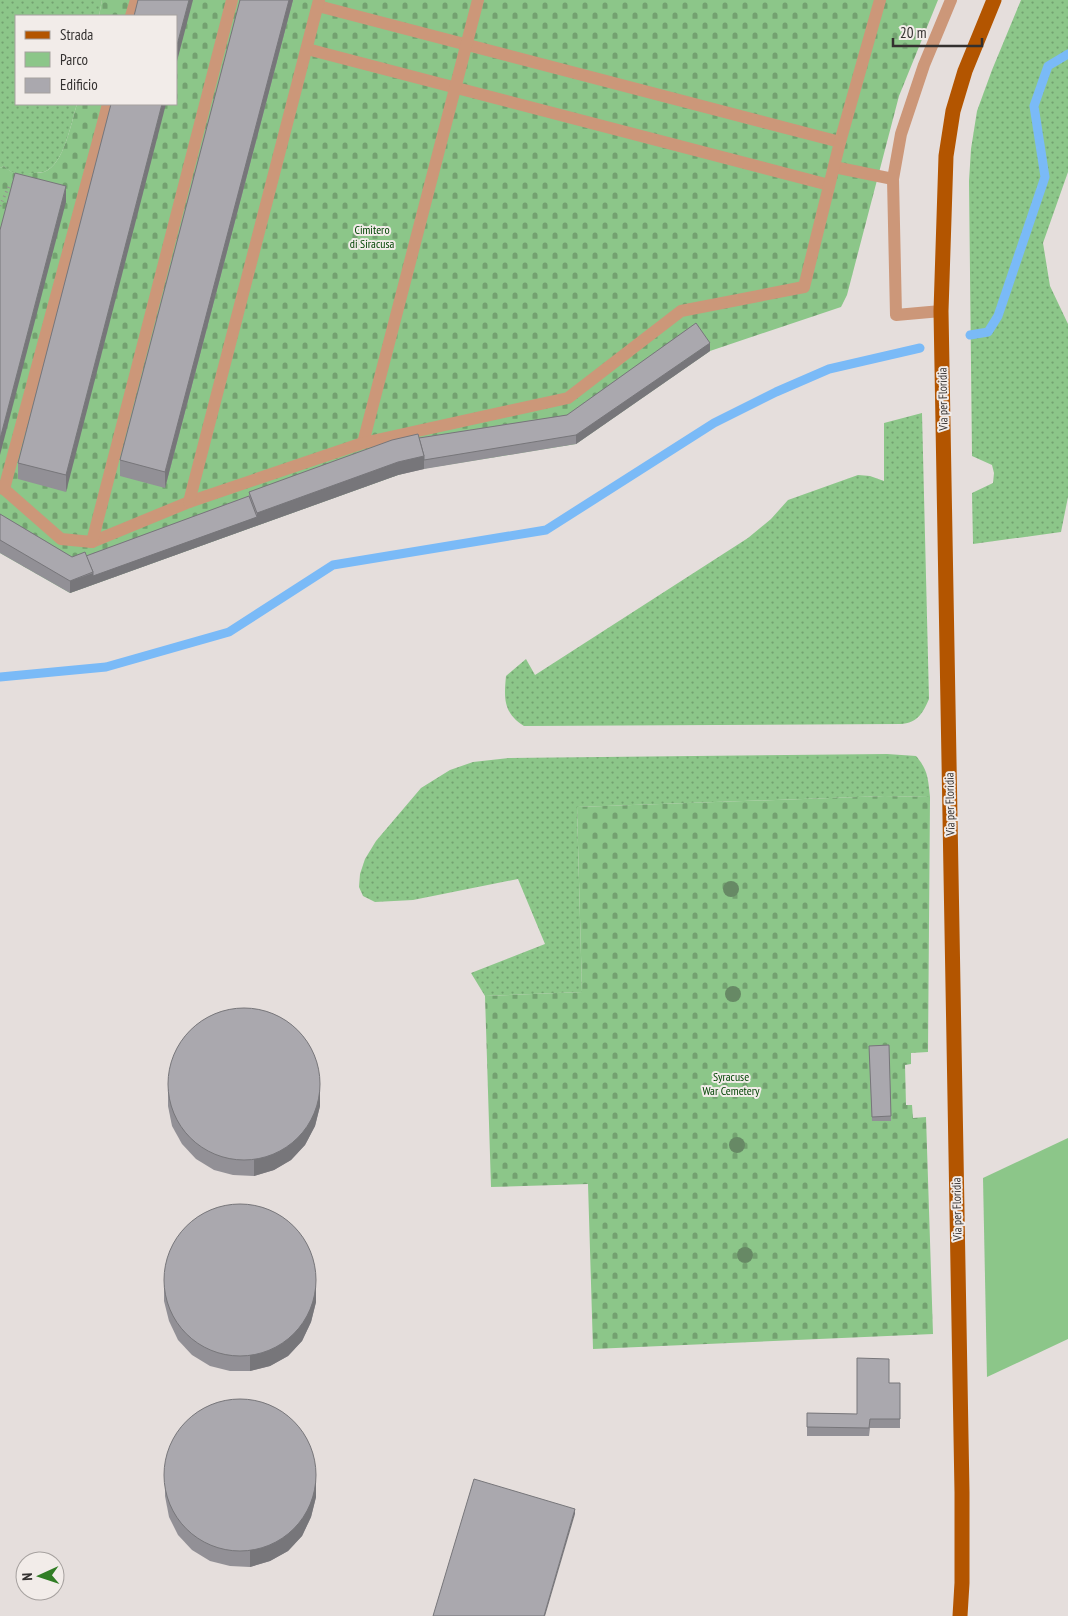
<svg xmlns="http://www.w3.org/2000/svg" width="1068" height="1616" font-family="'PT Sans Narrow',sans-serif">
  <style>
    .green { fill: url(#green-dots) }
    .cemetery { fill: url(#cemetery-stones) }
    .pitch { fill: #8cc689 }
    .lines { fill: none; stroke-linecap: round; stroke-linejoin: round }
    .stream { stroke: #7abaf7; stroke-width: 9 }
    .path { stroke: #95908f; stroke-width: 3; stroke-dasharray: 1 4; stroke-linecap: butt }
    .lane { stroke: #cc9779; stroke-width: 12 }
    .primary { stroke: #b35500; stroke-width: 15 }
    .tree { fill: #678965 }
    .wall { fill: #929096 }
    .shaded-wall { fill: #77767a }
    .building { fill: #aaa8ae; stroke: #77767a }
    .labels { text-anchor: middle; stroke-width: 4; stroke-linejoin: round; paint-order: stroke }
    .park-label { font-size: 12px; fill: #004403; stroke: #f2ece9 }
    .street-label { font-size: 12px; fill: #33302f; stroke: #f2ece9 }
  </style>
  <defs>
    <pattern id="green-dots" width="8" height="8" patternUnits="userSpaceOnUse" patternTransform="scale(1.25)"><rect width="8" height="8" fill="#8cc689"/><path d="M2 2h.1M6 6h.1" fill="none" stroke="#73a170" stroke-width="1.8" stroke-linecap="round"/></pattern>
    <pattern id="cemetery-stones" width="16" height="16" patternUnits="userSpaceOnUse" patternTransform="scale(1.25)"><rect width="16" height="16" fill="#8cc689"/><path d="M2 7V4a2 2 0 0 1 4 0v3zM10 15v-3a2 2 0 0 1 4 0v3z" fill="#73a170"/></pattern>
  </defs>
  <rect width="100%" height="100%" fill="#e5dedc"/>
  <g class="green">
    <path d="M0,0H102L99,16H16V104H77C71,123 64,165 44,172C39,173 33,173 28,174C17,175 12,174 4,166L0,168Z"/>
    <path d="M1021,0H1068V172L1043,243L1050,286L1068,324V497L1061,532L973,544L972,493L993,483L994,473L992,465L972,456L969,181L971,149L977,111L992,70Z"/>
    <path d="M922,413L929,699C923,713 918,722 902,724L524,726C503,713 504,698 506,676L526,659L535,675L748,538L771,519L788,500L858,475L870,476L884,481V423Z"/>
    <path d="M887,754L916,756C928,770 928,778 930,797L885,796L577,807L582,992L485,996L471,973L545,944L518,879L413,900L375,902L363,896L359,887L360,874L365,859L376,841L421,788L450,770L473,762L509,758Z"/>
  </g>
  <g class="cemetery">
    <path d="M102,0H938L899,96L847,295L841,307L710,351L576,444L415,470L398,475L70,593L0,553V168L4,166C13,175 20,175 32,173C36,173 40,173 44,172C64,165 71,123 77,104H176V16H99Z"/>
    <path d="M885,796L930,797L928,1052L911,1053V1064L905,1065L906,1105H912L913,1118L926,1117L933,1334L593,1349L588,1184L491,1187L485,996L582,992L577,807Z"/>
  </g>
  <path class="pitch" d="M1068,1138V1339L987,1377L983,1178Z"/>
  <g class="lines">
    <g class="stream">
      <path d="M970,335L988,332L998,316L1045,177L1034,106L1048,66L1068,54"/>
      <path d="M0,677L106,667L229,632L333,565L546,530L714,423L776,392L829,369L920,348"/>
    </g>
    <path class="path" d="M0,206L9,186L15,184"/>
    <g class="lane">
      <path d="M318,6L840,142"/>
      <path d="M131,16L136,0"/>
      <path d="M307,49L829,185"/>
      <path d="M834,167L893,179"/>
      <path d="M941,311L896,315L893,179L901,134L924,65L951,0"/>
      <path d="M363,443L478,0"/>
      <path d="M0,488L4,489L61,539L92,542L189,502L363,443L568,398L681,311L804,287L840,142L880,0"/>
      <path d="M4,489L108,104"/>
      <path d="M189,502L319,0"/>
      <path d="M92,542L232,0"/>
    </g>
    <path class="primary" d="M960,1616L962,1583V1492L941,311L946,156L953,111L965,71L994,0"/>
  </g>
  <g class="tree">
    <circle cx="731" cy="889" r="8"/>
    <circle cx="733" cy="994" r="8"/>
    <circle cx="737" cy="1145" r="8"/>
    <circle cx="745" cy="1255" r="8"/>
  </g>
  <g class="wall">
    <path d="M240,0H293L165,488L120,476V460Z"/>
    <path d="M111,104L66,492L18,479V463Z"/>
    <path d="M710,351L576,444L424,469L398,475L70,593L0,553V514L72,557L86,556L249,496V492L419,438L567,415Z"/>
    <path d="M889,1045L891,1121H872L869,1046Z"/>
    <path d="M168,1089L320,1106L315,1126L305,1145L291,1160L274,1170L254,1176L233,1175L214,1170L196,1159L182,1144L172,1126L168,1106Z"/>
    <path d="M164,1285L316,1302L311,1322L302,1341L288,1356L270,1366L250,1371H230L210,1366L192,1355L178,1340L169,1321L164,1301Z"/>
    <path d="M889,1383H900V1428H870L869,1436H807V1413L857,1414Z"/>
    <path d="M165,1480L316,1497L311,1517L302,1536L288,1551L270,1561L250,1567L230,1566L210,1561L192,1550L178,1535L169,1517L165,1496Z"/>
  </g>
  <g class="shaded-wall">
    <path d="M189,0H193L176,65V49Z"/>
    <path d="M289,0H293L165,488V472Z"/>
    <path d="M162,104H166L66,492V475Z"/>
    <path d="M66,186V202L0,455V439Z"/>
    <path d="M710,343V351L576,444V435Z"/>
    <path d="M424,456V469L398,475L70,593V581L257,517V513L398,462Z"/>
    <path d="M320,1090V1106L315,1126L305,1145L291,1160L274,1170L254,1176V1159Z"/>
    <path d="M316,1286V1302L311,1322L302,1341L288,1356L270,1366L250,1371V1355Z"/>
    <path d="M316,1481V1497L311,1517L302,1536L288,1551L270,1561L250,1567V1550Z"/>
    <path d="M575,1509V1514L545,1616H544Z"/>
  </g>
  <g class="building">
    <path d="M138,0H189L176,49V16H134Z"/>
    <path d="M240,0H289L165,472L120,460Z"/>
    <path d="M111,104H162L66,475L18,463Z"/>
    <path d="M15,173L66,186L0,439V230Z"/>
    <path d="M696,323L710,343L576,435L424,460V456L419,438L567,415Z"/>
    <path d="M418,434L424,456L398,462L257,513L249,492L392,440Z"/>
    <path d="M249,496L257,517L93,576V572L86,556Z"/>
    <path d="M0,514L72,557L85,552L93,572L70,581L0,540Z"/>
    <circle cx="244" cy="1084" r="76"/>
    <path d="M889,1045L891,1116L872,1117L869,1046Z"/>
    <circle cx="240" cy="1280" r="76"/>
    <path d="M857,1358L889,1359V1383H900V1419H870L869,1428L807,1427V1413L857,1414Z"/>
    <circle cx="240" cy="1475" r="76"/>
    <path d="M474,1479L575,1509L544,1616H433Z"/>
  </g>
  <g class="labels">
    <g class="park-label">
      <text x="372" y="234">Cimitero<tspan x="372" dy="14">di Siracusa</tspan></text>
      <text x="731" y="1081">Syracuse<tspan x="731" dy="14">War Cemetery</tspan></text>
    </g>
    <g class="street-label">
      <text transform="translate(943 399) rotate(-91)" y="4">Via per Floridia</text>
      <text transform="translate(950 804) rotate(-91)" y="4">Via per Floridia</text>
      <text transform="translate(957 1209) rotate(-91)" y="4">Via per Floridia</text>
    </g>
  </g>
  <rect x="15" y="15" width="162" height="90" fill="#f2ece9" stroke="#a6a19f"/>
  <rect x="25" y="31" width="25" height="8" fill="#b35500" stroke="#a6a19f"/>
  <text x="60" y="40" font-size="15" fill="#33302f">Strada</text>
  <rect x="25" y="52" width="25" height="15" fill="#8cc689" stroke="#a6a19f"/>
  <text x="60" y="65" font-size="15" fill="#33302f">Parco</text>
  <rect x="25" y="78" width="25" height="15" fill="#aaa8ae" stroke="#a6a19f"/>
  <text x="60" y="90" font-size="15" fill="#33302f">Edificio</text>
  <g transform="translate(40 1576) rotate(267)"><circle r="24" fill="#f2ece9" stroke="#a6a19f"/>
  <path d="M0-4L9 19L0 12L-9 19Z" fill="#317d25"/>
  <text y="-8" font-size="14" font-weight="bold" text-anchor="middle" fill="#33302f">N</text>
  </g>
  <path d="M893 38v8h89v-8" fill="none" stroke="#33302f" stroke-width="2.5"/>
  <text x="900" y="38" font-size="15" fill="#33302f" stroke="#f2ece9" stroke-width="4" paint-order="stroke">20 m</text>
</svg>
